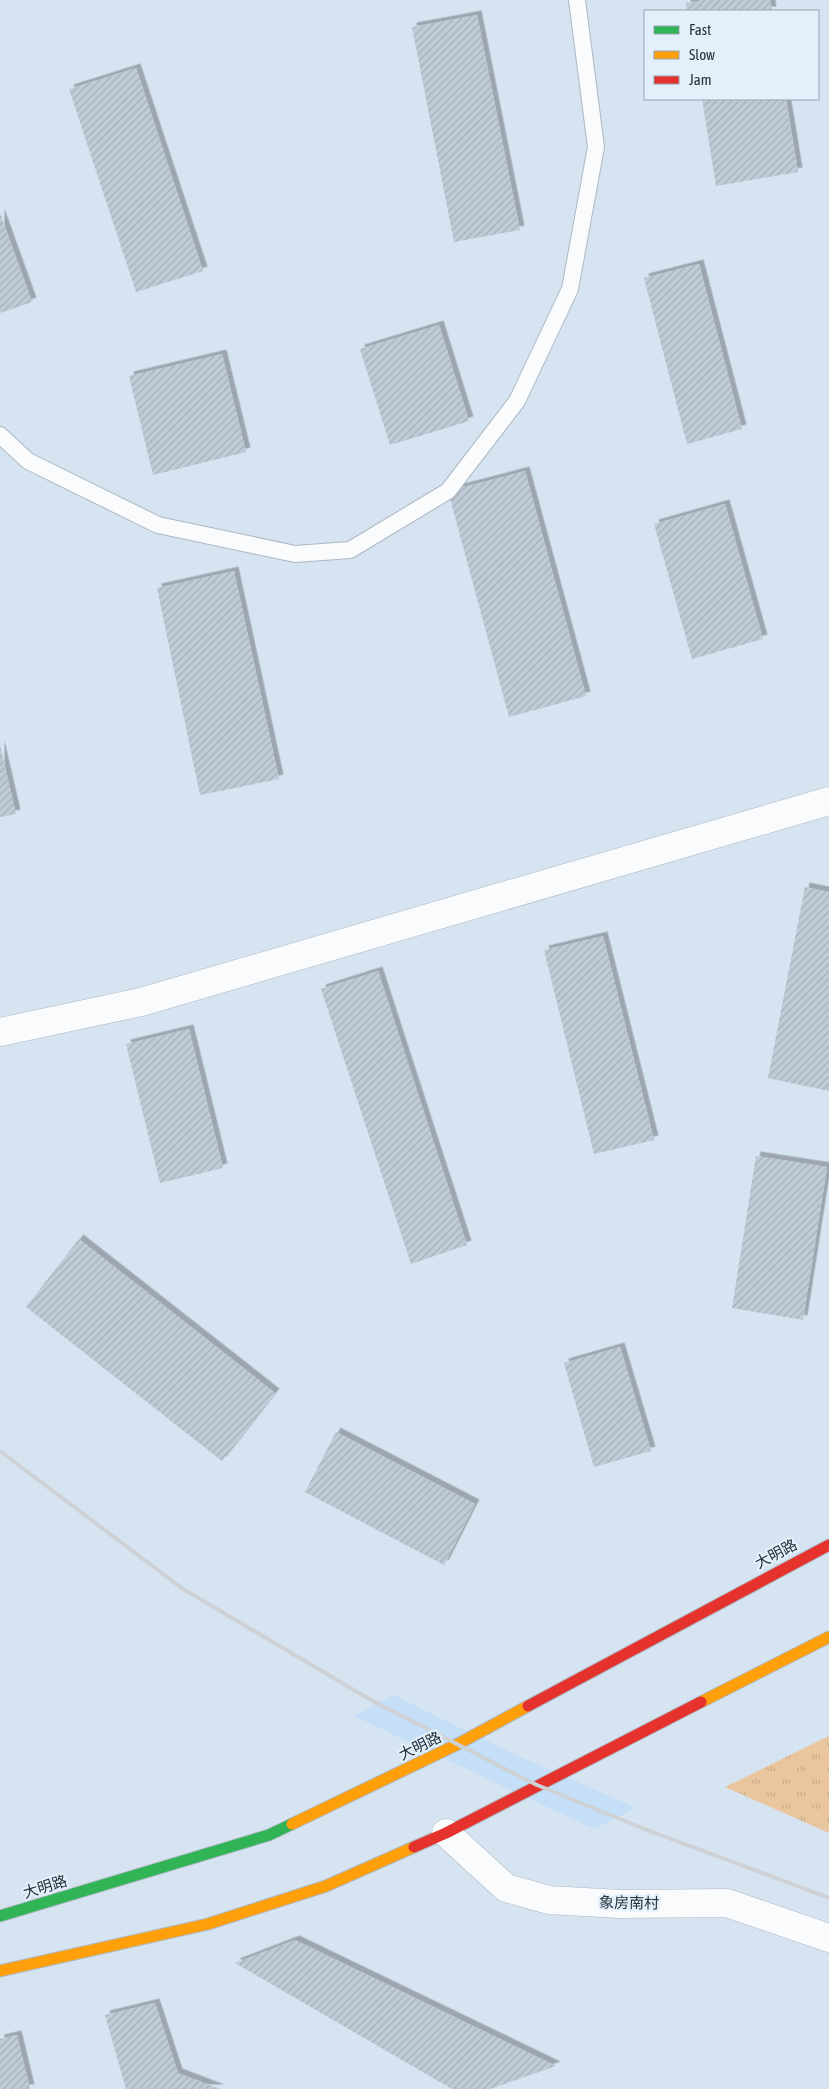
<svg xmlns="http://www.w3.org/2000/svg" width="829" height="2089" font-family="'Asap Condensed','Noto Sans SC',sans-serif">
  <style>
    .built { fill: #c4dff7 }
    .park { fill: url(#park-tufts) }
    .building { fill: url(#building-hatch); filter: url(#shadow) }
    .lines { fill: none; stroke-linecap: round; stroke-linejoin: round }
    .lane-casing { stroke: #adb8c3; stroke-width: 18 }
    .street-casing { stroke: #adb8c3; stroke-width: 29 }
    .fast-casing { stroke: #adb8c3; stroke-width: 13 }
    .slow-casing { stroke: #adb8c3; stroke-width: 13 }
    .jam-casing { stroke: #adb8c3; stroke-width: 13 }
    .lane { stroke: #f9fbfd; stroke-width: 16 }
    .street { stroke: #f9fbfd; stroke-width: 28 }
    .fast { stroke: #30b455; stroke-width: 11 }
    .slow { stroke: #ff9f0a; stroke-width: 11 }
    .jam { stroke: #e5322d; stroke-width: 11 }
    .rail { stroke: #ced1d5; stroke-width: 4 }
    .labels { text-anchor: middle; stroke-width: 4.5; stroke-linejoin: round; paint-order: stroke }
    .street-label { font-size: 15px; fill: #25313c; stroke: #e3effb }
  </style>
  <defs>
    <pattern id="park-tufts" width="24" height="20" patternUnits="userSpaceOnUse" patternTransform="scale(1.25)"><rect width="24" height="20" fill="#eac69f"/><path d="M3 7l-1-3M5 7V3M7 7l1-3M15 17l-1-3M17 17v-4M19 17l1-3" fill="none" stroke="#c9ab8a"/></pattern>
    <pattern id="building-hatch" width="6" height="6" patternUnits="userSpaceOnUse" patternTransform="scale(1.25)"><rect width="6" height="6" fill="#bfcbd6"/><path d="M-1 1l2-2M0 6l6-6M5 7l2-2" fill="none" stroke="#a4afb9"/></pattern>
    <filter id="shadow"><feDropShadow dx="4.5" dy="-4.5" stdDeviation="0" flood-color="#0004"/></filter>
  </defs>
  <rect width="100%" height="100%" fill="#d6e3f0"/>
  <path class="built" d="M393,1695L512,1753L636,1808L594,1829L354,1716Z"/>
  <path class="park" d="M829,1736V1833L725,1787Z"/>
  <g class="building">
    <path d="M705,0H770L772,11H687L686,3Z"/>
    <path d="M477,15L520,230L454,242L412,27Z"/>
    <path d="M136,68L203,271L136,292L69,89Z"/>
    <path d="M702,99H786L798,172L716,186Z"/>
    <path d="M0,213L32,302L0,313Z"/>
    <path d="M699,264L742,429L687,444L644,278Z"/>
    <path d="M439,325L469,421L390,445L360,349Z"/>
    <path d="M222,354L246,452L153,475L129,376Z"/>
    <path d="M525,471L586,696L509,717L448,491Z"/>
    <path d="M725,504L763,639L692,659L654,524Z"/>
    <path d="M234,571L279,779L200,795L157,588Z"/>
    <path d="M0,745L16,814L0,817Z"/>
    <path d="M805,887L829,892V1091L768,1078Z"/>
    <path d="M603,936L654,1140L594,1154L544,950Z"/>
    <path d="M378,971L467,1245L411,1264L321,989Z"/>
    <path d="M189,1029L223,1168L160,1183L126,1044Z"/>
    <path d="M756,1156L827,1167L803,1320L732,1308Z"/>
    <path d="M79,1239L275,1393L222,1461L26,1307Z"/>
    <path d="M620,1347L651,1451L594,1467L564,1363Z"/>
    <path d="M336,1432L475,1504L444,1565L305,1492Z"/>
    <path d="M295,1940L556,2066L490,2089H452L235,1963Z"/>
    <path d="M155,2003L178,2073L220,2089H126L105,2015Z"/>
    <path d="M17,2035L30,2089H0V2039Z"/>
  </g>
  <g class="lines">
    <g class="lane-casing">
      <path id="lane" d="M0,435L28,461L158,525L295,554L350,550L448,491L517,401L570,289L596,147L577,0"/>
    </g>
    <g class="street-casing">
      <g id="street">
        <path d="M0,1032L141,1002L829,801"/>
        <path d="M446,1833L506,1888L549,1900L620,1904L727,1903L829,1938"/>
      </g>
    </g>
    <g class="fast-casing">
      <path id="fast" d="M0,1916L269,1835L292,1824"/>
    </g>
    <g class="slow-casing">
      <g id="slow">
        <path d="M701,1702L829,1637"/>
        <path d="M292,1824L456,1745L528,1706"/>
        <path d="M0,1971L208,1924L326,1886L414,1847"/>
      </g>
    </g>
    <g class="jam-casing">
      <g id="jam">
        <path d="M528,1706L829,1545"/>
        <path d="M414,1847L446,1833L701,1702"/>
      </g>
    </g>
    <use href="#lane" class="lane"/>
    <use href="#street" class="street"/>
    <use href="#fast" class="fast"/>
    <use href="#slow" class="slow"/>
    <use href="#jam" class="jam"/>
    <path class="rail" d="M0,1451L183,1589L371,1700L537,1785L647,1830L829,1898"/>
  </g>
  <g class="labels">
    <g class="street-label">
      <text transform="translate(776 1554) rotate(-28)" y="5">大明路</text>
      <text transform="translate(420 1746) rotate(-26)" y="5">大明路</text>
      <text transform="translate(45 1887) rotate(-17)" y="5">大明路</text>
      <text transform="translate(629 1903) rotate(1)" y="5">象房南村</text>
    </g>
  </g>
  <rect x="644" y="10" width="175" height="90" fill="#e3effb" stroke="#97a3af"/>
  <rect x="654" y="26" width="25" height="8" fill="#30b455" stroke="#97a3af"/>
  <text x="689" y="35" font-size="15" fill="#25313c">Fast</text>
  <rect x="654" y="51" width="25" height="8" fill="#ff9f0a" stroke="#97a3af"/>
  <text x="689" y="60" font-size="15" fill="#25313c">Slow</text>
  <rect x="654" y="76" width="25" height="8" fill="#e5322d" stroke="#97a3af"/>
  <text x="689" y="85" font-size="15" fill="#25313c">Jam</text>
</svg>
